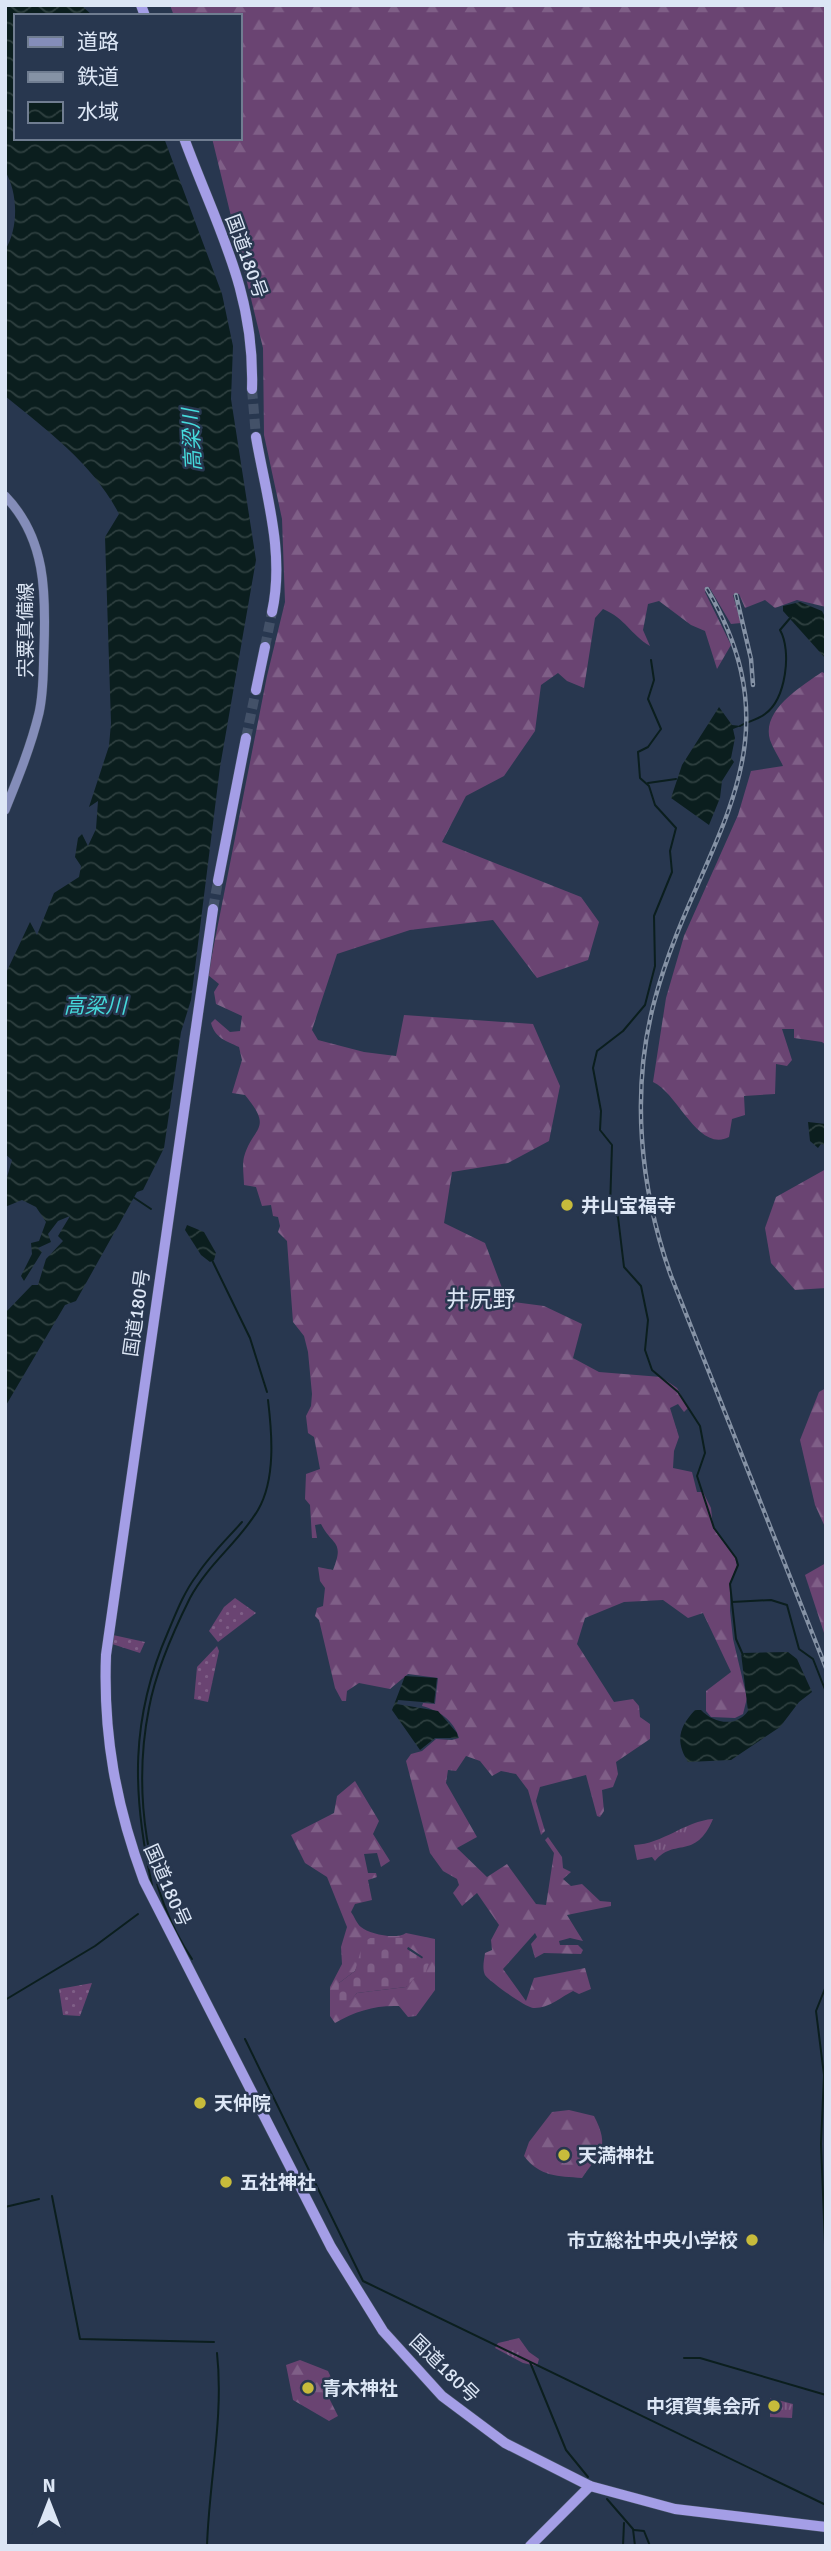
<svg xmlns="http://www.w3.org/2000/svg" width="831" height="2551" font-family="Signika,'Noto Sans JP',sans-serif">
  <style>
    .grass { fill: url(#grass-dots) }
    .forest { fill: url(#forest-firs); fill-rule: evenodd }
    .cemetery { fill: url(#cemetery-stones) }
    .park { fill: url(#park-tufts) }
    .water { fill: url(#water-waves) }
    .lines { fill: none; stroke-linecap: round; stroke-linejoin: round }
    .stream { stroke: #0b1e1e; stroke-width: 2 }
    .trunk-tunnel { stroke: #435168; stroke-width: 10; stroke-dasharray: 10 5; stroke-linecap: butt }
    .secondary-casing { stroke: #455266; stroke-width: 10 }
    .trunk-casing { stroke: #455266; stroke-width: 11 }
    .secondary { stroke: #848db9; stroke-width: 9 }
    .trunk { stroke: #a49ee6; stroke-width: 10 }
    .rail-casing { stroke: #8592a5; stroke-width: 4.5 }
    .rail { stroke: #28374f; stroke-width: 2; stroke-dasharray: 5; stroke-linecap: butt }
    .poi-dot { fill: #c7bb3b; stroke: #28374f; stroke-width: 2.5 }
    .labels { text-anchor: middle; stroke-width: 5; stroke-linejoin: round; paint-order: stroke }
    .street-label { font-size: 19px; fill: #dce6f5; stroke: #28374f }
    .poi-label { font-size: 19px; font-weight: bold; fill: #dce6f5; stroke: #28374f; text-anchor: start }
    .water-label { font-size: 21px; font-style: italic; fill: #45dadc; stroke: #28374f }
    .quarter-label { font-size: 23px; fill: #dce6f5; stroke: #28374f }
  </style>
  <defs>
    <pattern id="grass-dots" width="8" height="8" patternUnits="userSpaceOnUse" patternTransform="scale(1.75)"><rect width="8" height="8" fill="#6a4472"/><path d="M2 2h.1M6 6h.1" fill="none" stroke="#7f5f87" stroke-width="1.8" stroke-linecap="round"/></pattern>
    <pattern id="forest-firs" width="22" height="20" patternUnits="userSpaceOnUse" patternTransform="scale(1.75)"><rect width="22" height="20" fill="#6a4472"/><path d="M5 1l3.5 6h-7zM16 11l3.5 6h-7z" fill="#7f5f87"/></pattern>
    <pattern id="cemetery-stones" width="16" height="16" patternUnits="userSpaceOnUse" patternTransform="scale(1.75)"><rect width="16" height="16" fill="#6a4472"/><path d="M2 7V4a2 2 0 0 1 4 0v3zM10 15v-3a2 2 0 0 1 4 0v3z" fill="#7f5f87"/></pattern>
    <pattern id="park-tufts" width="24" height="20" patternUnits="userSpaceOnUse" patternTransform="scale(1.75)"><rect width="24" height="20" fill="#6a4472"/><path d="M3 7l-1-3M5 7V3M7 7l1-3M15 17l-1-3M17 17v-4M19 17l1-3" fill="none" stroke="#7f5f87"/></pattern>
    <pattern id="water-waves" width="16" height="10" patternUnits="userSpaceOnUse" patternTransform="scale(1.75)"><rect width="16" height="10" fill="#0b1e1e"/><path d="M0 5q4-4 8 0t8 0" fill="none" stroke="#2e3f3f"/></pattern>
  </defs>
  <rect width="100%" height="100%" fill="#28374f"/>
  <g class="grass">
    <path d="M235,1598L256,1613L218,1642L209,1631L224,1607Z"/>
    <path d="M113,1635L145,1642L140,1653L112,1644Z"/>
    <path d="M217,1646L219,1651L208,1702L194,1699L197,1667Z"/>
    <path d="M92,1983L80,2016L63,2015L59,1989Z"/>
  </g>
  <g class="forest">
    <path d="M170,5H826V607L797,600L775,608L765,600L745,608L739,594L733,595L741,623L731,624L709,587L705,592L731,645L717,669L705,631L691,625L659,601L648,604L643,630L650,646C630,634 626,619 603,609L595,618L584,688L567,681L558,673L541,685L535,731L504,776L466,796L442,842L581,897L599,922L588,960L537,978L493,920L410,930L337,954L312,1030L318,1040L364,1052L396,1056L404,1015L533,1024L560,1086L549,1141L508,1163L452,1172L444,1223L485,1243L507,1301L544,1306L582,1324L573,1358L599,1372L661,1377L677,1388L688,1408L684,1412L678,1404L670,1408L679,1437L674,1451L673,1468L692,1472L697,1492H703L711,1508L713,1528L735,1557L737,1566L730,1583V1611L733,1639L747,1698L743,1714L735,1718L711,1717L706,1711V1691L731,1672L703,1613L688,1618L663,1600L624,1602L585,1618L577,1644L614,1702L633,1699L639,1706L640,1717L650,1724V1739L616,1762L618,1774L613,1787L602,1790L604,1811L600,1817L597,1816L586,1775L540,1787L536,1801L545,1831L541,1835L528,1790L516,1774L501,1771L492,1776L480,1761L466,1756L456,1771L448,1770L446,1783L477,1837L457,1848L487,1877L507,1864L536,1904L546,1905L554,1853L545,1840L548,1837L562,1857L563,1868L571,1872L563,1879L571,1886L582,1884L600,1901L611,1902V1906L567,1915L583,1941L570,1938L559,1941L560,1945H578L583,1950L581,1954L544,1953L535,1958L531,1944L537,1937L535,1933L503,1969L526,2001L534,1978L585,1968L591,1989L579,1994L573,1991C561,1997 548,2009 533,2008C525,2007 489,1981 485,1975C482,1968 484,1961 485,1953L492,1950L491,1940L499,1925L477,1893L462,1906L453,1893L459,1885L457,1879L443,1871L430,1853L406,1761L411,1754L422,1751L436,1739L452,1740L459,1738C454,1720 438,1710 422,1706L423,1703L435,1704L438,1678L408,1674L390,1689L359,1683L347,1691L346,1701H342L335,1688L319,1620L315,1616L317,1608L323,1606L325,1588L320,1581L318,1567L333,1570C345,1540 332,1546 321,1524L315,1525L317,1538H312L310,1505L305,1499L306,1474L320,1469L314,1437L308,1433L306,1416L311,1406L312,1394L308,1352L304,1336L293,1322L287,1241L278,1232L280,1226L278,1217L273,1216L271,1205L262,1206L256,1187L244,1185C244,1177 242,1165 244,1157C253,1126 274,1130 245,1095L232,1093L242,1060L239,1047C226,1041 215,1038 211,1023L215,1019L230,1032L240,1031L242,1016L216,1004L214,992L219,984L208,975L267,676L285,602L282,519L264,435L263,348L212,138H240V16H174Z"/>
    <path d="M822,672L826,674V1045L822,1042L794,1038V1029H782L792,1060L787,1066L776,1064L775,1094L744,1096L745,1115L732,1119L729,1137C698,1153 678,1093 653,1082L666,998L684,936L738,815L751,771L783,766C779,757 773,749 770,740C761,710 802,686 822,672Z"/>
    <path d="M826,1169V1288L795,1290L771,1263L765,1228L776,1197Z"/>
    <path d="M826,1388V1529L815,1505L800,1440L819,1392Z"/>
    <path d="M826,1563V1639L805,1575Z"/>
    <path d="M355,1781L379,1821L373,1834L390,1861L381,1867L377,1853L364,1854L368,1873H376L377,1877L368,1880L372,1900L355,1904L351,1912C354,1916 357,1924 361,1927C369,1934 396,1940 406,1933L435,1939V1990L416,2016L408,2017L399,2006C376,2005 355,2011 335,2023L330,2016V1987L342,1964L341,1947L347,1927L327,1877L305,1863L291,1835L334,1813L337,1796ZM370,1938L398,1940L423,1957L406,1987L357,1993L347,2004L339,1983L355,1971Z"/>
    <path d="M569,2110L594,2116C611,2149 599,2153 582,2178C558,2176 540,2177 524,2156L529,2142L552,2112Z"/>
    <path d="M300,2360L328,2371L333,2382L327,2394L338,2416L329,2421L293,2400L286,2365Z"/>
  </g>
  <path class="cemetery" d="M370,1938H405L409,1945L407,1949L429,1963L424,1977L417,1975L406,1987L357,1993L347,2005L338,2004L339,1983L355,1971L363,1943Z"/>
  <g class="park">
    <path d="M713,1819C695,1861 675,1837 655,1861L652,1857L637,1860L634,1845C663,1844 685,1821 713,1819Z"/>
    <path d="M519,2338L529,2352L539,2359L537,2366L523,2363L495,2348L498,2343Z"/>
    <path d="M770,2398L793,2404L792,2418L770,2417Z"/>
  </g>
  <g class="water">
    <path d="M5,5H81L92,15L16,16V138H164L222,294L233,346L231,399L256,560L220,767L191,1000L181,1032L164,1148L143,1190L137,1192L76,1301L65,1305L5,1407V1313L32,1285H38L46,1259L63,1241L58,1236L70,1216L58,1221L48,1234L51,1242L38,1248L42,1252L24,1281L21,1276L32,1254L31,1243L39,1241L46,1222L36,1207L22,1200L5,1207V1184L12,1160L5,1154V975L30,922L37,935L54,893L79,877L81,866L75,857L78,838L82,834L88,846L96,829L98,801L89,807L109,746L111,723L105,537L119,514C94,465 47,430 5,396V250C19,228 18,192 5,171Z"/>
    <path d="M800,602L822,611L826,619V659L783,611V606Z"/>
    <path d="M719,707L732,725L741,726L733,729L735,738L731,758L734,762L722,781L720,798L709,825L671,798L682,765Z"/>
    <path d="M808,1122L826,1124V1145L821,1144L818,1148L810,1141Z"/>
    <path d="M187,1225L204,1232L216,1253L214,1260L210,1262L201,1255L185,1230Z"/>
    <path d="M788,1652L797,1659L812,1692L799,1702L780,1727L731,1760L688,1762C675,1741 679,1727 695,1710H701C713,1723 736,1728 748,1711L741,1653Z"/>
    <path d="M405,1676L437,1678L434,1703L398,1700L397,1704L438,1711L457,1733L458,1738H435L420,1750L392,1710Z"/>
  </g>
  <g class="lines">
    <g class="stream">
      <path d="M651,660L654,680L648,699L661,729L648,747L638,752L640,778L649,786L655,805L676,828L670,851L672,872L654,916L655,966L645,1005L623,1031L597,1051L593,1068L601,1111L600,1130L612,1145L610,1208L618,1217L624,1267L641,1286L648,1320L645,1350L652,1370L678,1392L700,1426L705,1453L697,1476L714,1528L736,1558L738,1565L730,1584L732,1602L771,1600L787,1605L799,1649L813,1659L826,1692"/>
      <path d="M740,726C749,721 757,720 765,714C786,699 792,651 780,630L791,617"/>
      <path d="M648,783L676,779"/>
      <path d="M133,1197L151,1209"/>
      <path d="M212,1260L250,1338L267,1392"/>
      <path d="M732,1603L736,1639L743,1655"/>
      <path d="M152,1885C132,1794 130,1719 168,1632C176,1613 184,1592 197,1575C210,1555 227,1539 242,1522"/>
      <path d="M192,1959C145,1890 133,1789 149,1708C156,1670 173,1632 190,1598C208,1564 239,1542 258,1510C276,1479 272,1433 268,1400"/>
      <path d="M826,1986L816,2011L824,2075L821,2144L826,2269"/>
      <path d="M5,2000L95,1946L138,1914"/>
      <path d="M245,2039L363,2281L826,2505"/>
      <path d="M52,2196L80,2339L214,2342"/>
      <path d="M5,2207L39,2199"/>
      <path d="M684,2358H700L826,2395"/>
      <path d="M530,2362L566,2450L588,2477"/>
      <path d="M607,2499L633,2529L635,2546"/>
      <path d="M634,2530L644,2531L650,2546"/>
      <path d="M207,2546C209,2481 224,2417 217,2353"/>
      <path d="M623,2546L624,2523"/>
    </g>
    <g class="trunk-tunnel">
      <path d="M252,389L256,437"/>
      <path d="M265,647L272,612"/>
      <path d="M246,738L256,690"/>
      <path d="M213,909L218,881"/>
    </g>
    <g class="secondary-casing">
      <path id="secondary" d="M5,496C46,538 46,593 44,648C43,670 44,691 39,713C31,746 18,778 5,810"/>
    </g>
    <g class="trunk-casing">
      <g id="trunk">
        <path d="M141,5L145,16"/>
        <path d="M184,138C217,228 255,291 252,389"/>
        <path d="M256,437C266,495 285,553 272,612"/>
        <path d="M256,690L265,647"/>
        <path d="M218,881L246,738"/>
        <path d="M213,909L106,1655C103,1735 116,1806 144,1881L331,2247L383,2331L442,2396L505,2443L590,2486L675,2509L826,2527"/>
        <path d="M530,2546L590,2486"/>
      </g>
    </g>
    <use href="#secondary" class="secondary"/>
    <use href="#trunk" class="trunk"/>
    <g class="rail-casing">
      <g id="rail">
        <path d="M707,589C804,753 696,845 655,999C630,1090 640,1189 671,1276L826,1668"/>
        <path d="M736,595L751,659L753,685"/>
      </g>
    </g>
    <use href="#rail" class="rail"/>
  </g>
  <g class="poi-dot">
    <circle cx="567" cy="1205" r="7"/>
    <circle cx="200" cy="2103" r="7"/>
    <circle cx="564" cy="2155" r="7"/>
    <circle cx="226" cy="2182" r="7"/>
    <circle cx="752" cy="2240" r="7"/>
    <circle cx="308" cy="2388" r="7"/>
    <circle cx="774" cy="2406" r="7"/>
  </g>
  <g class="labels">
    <g class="street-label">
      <text transform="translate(247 256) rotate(70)" y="7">国道180号</text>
      <text transform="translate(25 630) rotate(-90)" y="7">宍粟真備線</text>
      <text transform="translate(136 1313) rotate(-82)" y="7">国道180号</text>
      <text transform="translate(168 1885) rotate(66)" y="7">国道180号</text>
      <text transform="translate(445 2368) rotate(44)" y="7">国道180号</text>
    </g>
    <g class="poi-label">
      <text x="581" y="1212">井山宝福寺</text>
      <text x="214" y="2110">天仲院</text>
      <text x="578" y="2162">天満神社</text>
      <text x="240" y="2189">五社神社</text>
      <text x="738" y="2247" text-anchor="end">市立総社中央小学校</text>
      <text x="322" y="2395">青木神社</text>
      <text x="760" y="2413" text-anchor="end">中須賀集会所</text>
    </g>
    <g class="water-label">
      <text transform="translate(192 440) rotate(-93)" y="7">高梁川</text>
      <text x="95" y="1013">高梁川</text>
    </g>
    <g class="quarter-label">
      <text x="481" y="1307">井尻野</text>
    </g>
  </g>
  <rect width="831" height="2551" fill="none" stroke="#dce6f5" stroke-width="14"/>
  <rect x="14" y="14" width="228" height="126" fill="#28374f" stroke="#707d91" stroke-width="2"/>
  <rect x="28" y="37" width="35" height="10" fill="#848db9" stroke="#707d91" stroke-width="2"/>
  <text x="77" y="49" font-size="21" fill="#dce6f5">道路</text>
  <rect x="28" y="72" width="35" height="10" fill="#8592a5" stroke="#707d91" stroke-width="2"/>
  <text x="77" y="84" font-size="21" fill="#dce6f5">鉄道</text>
  <rect x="28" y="102" width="35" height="21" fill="url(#water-waves)" stroke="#707d91" stroke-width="2"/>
  <text x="77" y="119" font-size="21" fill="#dce6f5">水域</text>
  <g transform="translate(49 2502)" stroke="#28374f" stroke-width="5" paint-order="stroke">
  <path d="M0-5L12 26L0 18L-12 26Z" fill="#dce6f5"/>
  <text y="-10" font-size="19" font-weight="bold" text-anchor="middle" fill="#dce6f5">N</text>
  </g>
</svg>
